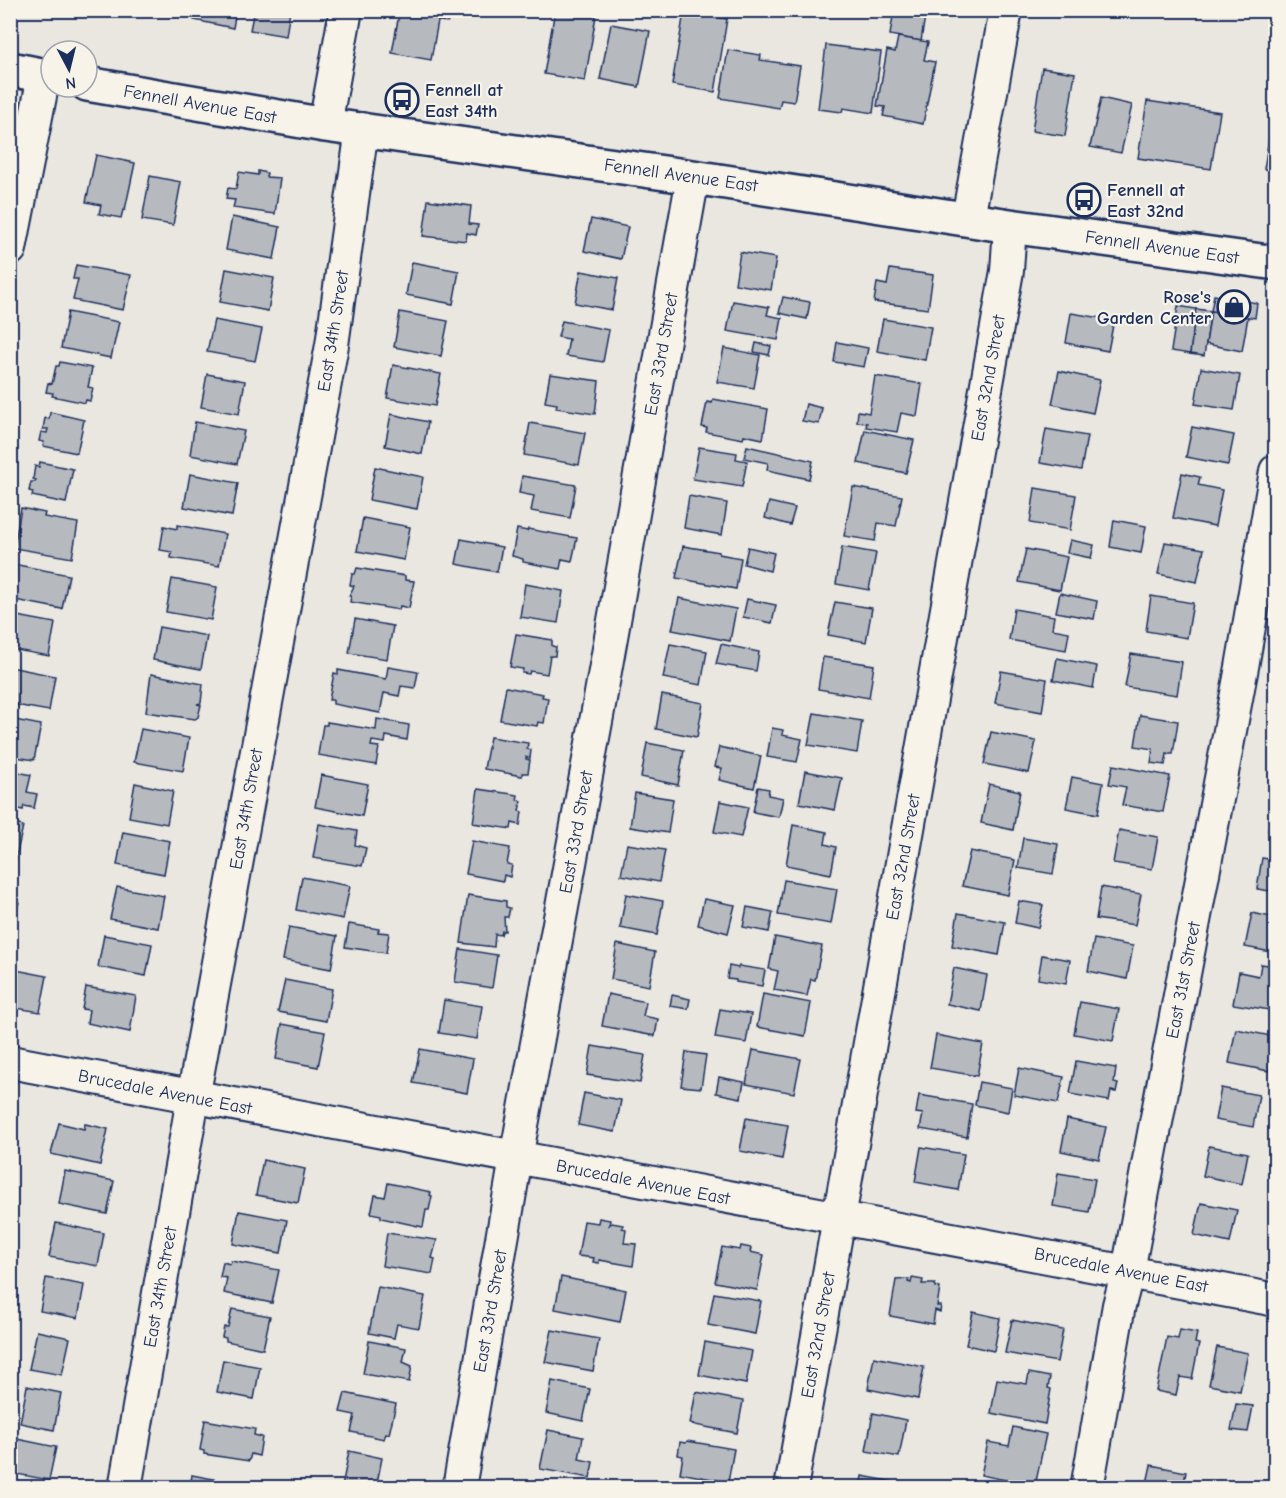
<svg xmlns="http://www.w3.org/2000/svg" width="1286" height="1498" font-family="'Comic Neue',sans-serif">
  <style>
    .building { fill: #b6babf; stroke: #1b2f5e; stroke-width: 1.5 }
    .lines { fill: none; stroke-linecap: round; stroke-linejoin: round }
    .minor-casing { stroke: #1b2f5e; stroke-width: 36 }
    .secondary-casing { stroke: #1b2f5e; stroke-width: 38 }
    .minor { stroke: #f7f3e8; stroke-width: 32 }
    .secondary { stroke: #f7f3e8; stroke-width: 33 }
    .labels { text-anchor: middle; stroke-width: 4.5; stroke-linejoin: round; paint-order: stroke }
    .poi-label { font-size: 18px; font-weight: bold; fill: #1b2f5e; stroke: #f7f3e8; text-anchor: start }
    .street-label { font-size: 18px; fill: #1b2f5e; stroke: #f7f3e8 }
  </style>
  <rect width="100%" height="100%" fill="#eae7e0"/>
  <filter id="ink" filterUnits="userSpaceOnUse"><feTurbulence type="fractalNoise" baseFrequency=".0167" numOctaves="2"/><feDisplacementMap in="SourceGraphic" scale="12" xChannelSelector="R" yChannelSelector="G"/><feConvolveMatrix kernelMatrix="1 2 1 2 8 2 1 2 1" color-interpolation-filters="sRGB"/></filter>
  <g filter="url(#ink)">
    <g class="building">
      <path d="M141,10H177L176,17Z"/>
      <path d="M195,10H236L233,28L194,20Z"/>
      <path d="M254,10H290L286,36L250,30Z"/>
      <path d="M395,10H450L448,22L438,21L431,60L392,53L399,14L395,13Z"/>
      <path d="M555,10L596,16L585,81L544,74Z"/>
      <path d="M693,10H729L727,19L693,13Z"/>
      <path d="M894,10H926L921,41L890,35Z"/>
      <path d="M684,12L727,19L715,92L672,85Z"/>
      <path d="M611,24L650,31L639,87L600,79Z"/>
      <path d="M898,37L928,42L924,60L935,62L923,124L883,116L885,107L877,106L887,50L895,52Z"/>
      <path d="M826,45L881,52L873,113L843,108L842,112L818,109Z"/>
      <path d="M728,50L761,55L760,60L800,66L794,102L781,100L779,108L720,98Z"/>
      <path d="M1042,68L1075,73L1065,136L1032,131Z"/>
      <path d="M1101,98L1132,105L1121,153L1090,147Z"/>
      <path d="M1147,101L1220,112L1211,169L1138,158Z"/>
      <path d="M1276,134V180L1269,179L1271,170L1264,169L1269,138L1275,139Z"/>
      <path d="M96,155L135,163L125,210H123L121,218L99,214L101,205L86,202Z"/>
      <path d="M258,171L267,173L266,177L280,178L275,214L233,208L235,200L226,199L228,188L236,189L239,172L258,175Z"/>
      <path d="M150,176L181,182L173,225L142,220Z"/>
      <path d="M428,200L471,206L469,224L478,225L476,235L467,233L466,241L423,236Z"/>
      <path d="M232,217L280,227L274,259L226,250Z"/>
      <path d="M591,219L628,227L621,259L584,251Z"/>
      <path d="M740,252L776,258L771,290L735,284Z"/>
      <path d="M412,262L459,271L453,304L406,295Z"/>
      <path d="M76,265L131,275L123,310L73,300L78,279H73Z"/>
      <path d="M226,269L274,278L268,311L220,302Z"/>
      <path d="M890,269L933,275L928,309L874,302L877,283L887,285Z"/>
      <path d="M581,271L618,278L612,310L575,303Z"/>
      <path d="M1214,295L1257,303L1255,318L1211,311Z"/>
      <path d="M783,297L810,302L807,319L779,313Z"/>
      <path d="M733,301L769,307L767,315L782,318L778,340L727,331Z"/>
      <path d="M1178,306L1196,309L1190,354L1171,351Z"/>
      <path d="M1196,309L1211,311L1204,356L1190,354Z"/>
      <path d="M1211,311L1248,317L1242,351L1206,344Z"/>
      <path d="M68,312L119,322L111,358L61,348Z"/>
      <path d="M400,312L448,321L441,356L394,347Z"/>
      <path d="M1071,313L1114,320L1108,351L1066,343Z"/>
      <path d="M883,319L931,327L925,360L877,351Z"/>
      <path d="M214,320L262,329L255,361L207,352Z"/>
      <path d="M562,321L609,330L603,362L566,356L569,339L558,337Z"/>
      <path d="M837,342L868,348L864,367L834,362Z"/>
      <path d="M756,343L771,346L769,355L754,352Z"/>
      <path d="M724,348L760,355L754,388L717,382Z"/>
      <path d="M60,362L92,368L88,387L93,388L90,401L86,400L85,403L52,396L53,393L46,392L48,383L52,384L56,366H59Z"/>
      <path d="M393,365L441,374L435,406L387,398Z"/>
      <path d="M1201,368L1240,375L1234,410L1195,404Z"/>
      <path d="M1059,371L1100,380L1093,413L1052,404Z"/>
      <path d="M207,374L245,381L239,414L201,407Z"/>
      <path d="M550,374L599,381L595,414L556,408L557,404L545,402Z"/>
      <path d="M875,376L922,384L917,416L901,413L897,432L866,427L867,423L857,422L858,411L869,413Z"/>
      <path d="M713,399L768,409L763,439L744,435L743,439L706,432L707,428L702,427L707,402L712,403Z"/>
      <path d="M806,404L822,408L819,424L802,421Z"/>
      <path d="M50,412L84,420L77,453L43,446L44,442L39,441L41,432L47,433L48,429H43L45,418L49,419Z"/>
      <path d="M391,414L428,422L422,454L385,446Z"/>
      <path d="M195,422L244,431L237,464L190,455Z"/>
      <path d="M530,423L585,433L579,465L524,455Z"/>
      <path d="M1192,427L1234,435L1228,465L1186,457Z"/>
      <path d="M1046,429L1087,436L1081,470L1040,463Z"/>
      <path d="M865,430L914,440L906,473L858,463Z"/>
      <path d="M747,446L813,461L809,479L767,470L768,463L744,458Z"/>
      <path d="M699,447L737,453L736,459L747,461L742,487L693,479Z"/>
      <path d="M40,462L73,469L66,503L32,496L33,492L29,491L31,482H35L36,480L33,479L35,466L39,467Z"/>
      <path d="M375,467L423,477L417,509L369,500Z"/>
      <path d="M1182,473L1200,477L1198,485L1222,490L1215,526L1173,518Z"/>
      <path d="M190,474L238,483L232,516L184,507Z"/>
      <path d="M522,476L576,485L570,518L531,511L534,496L519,493Z"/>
      <path d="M853,487L902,496L896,526L878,523L875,541L844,536Z"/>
      <path d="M1035,488L1076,495L1070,530L1030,523Z"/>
      <path d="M689,496L727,503L722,535L684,528Z"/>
      <path d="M769,502L795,508L790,525L765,518Z"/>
      <path d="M21,508L45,513L44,517L78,523L72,558L14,548Z"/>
      <path d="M363,518L410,527L404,560L357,551Z"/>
      <path d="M1114,520L1146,526L1141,553L1110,547Z"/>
      <path d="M177,525L225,534L219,566L171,558L172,552L160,550L164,526L177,529Z"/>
      <path d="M517,529L527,531L528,529L577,538L572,561L562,559L560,569L523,562V559L512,556Z"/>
      <path d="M461,539L502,547L497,572L456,564Z"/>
      <path d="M1070,540L1094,545L1091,558L1067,553Z"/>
      <path d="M1165,542L1204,549L1197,582L1158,574Z"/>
      <path d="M683,546L719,552V554L741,558L736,589L676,578Z"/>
      <path d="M748,547L774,553L770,571L744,564Z"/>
      <path d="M842,547L876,553L869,590L836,584Z"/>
      <path d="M1026,549L1067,557L1060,590L1019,582Z"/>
      <path d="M13,564L69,575L62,609L10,599V576Z"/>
      <path d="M357,568L405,576V580L414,581L409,608L400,606L399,610L350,602L351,596H349L354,586L350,585L352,574H355Z"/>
      <path d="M172,579L217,587L211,620L166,612Z"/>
      <path d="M525,584L563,591L558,623L520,617Z"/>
      <path d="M1060,593L1097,601L1094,619L1056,612Z"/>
      <path d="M1151,596L1193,603L1187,638L1146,631Z"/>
      <path d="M679,598L736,609L730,641L672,630Z"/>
      <path d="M747,599L776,605L772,623L743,617Z"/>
      <path d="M835,602L872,608L866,642L828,635Z"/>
      <path d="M1014,609L1054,616L1052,629L1069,632L1066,650L1009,640Z"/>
      <path d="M12,615L55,623L49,656L10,649Z"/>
      <path d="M355,619L393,626L387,659L349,653Z"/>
      <path d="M159,627L207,636L201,669L153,660Z"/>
      <path d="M516,634L552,640V646L556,647L555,656H550L547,674L530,671L529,674L522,673L523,669L510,667Z"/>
      <path d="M670,644L707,651L701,685L663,678Z"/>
      <path d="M721,644L759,652L756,671L716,664Z"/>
      <path d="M1131,654L1182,662L1177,695L1125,687Z"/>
      <path d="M823,657L874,665L869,698L818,689Z"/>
      <path d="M1057,658L1097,666L1093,688L1053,680Z"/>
      <path d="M10,667L55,676L49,711L10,704Z"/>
      <path d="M388,667L418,672L415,688L401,686L399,696L384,693L380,713L333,704V700H329L334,673L338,674V670L386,679Z"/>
      <path d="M1001,671L1047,679L1042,712L995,703Z"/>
      <path d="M151,674L203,684L201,703L197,704L201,705L198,717L195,719L146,712Z"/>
      <path d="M506,687L543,694L542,697L548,698L544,723L538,722L537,726L500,720Z"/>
      <path d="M662,695L703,703L697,737L656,729Z"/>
      <path d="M814,713L862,721L857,753L808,745Z"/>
      <path d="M1140,715L1178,721L1173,754H1167L1165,765L1151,763L1153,749L1135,746Z"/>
      <path d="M10,719L41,725L34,760L10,756Z"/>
      <path d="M377,719L409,725L407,740L386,736L385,743L372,741L371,746L379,747L376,765L318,755L323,725H327V722L376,730Z"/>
      <path d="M772,728L783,730L782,735L802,739L797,762L767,757Z"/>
      <path d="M141,729L189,738L183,771L134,762Z"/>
      <path d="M991,732L1036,741L1029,773L984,764Z"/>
      <path d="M490,737L528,743L527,749L531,750L530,758L526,757V759L530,760L528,773H522V776L484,769Z"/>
      <path d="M647,743L684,750L678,785L641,777Z"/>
      <path d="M719,747L761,756L754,788L719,780L722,768L715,767Z"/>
      <path d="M1113,765L1170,776L1163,812L1122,805L1126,787L1109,784Z"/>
      <path d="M10,770L31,775L27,792L37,794L34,808L24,806L23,810L10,807Z"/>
      <path d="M805,771L842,778L835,810L799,803Z"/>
      <path d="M321,775L368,784L362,816L315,807Z"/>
      <path d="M1072,777L1103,783L1098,814L1066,808Z"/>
      <path d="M135,783L173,791L167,824L129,817Z"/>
      <path d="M989,784L1020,791L1013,830L981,823Z"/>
      <path d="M758,787L769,789L768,795L783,798L779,817L753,812Z"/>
      <path d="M478,789L518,795L517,800L521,801L519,811L522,812L520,825L512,823L511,829L473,823Z"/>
      <path d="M635,793L673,799L668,833L630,827Z"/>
      <path d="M1272,799H1276V832L1268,831Z"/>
      <path d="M720,801L748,807L741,837L714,832Z"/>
      <path d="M10,823L23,826L15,862L10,861Z"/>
      <path d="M319,824L357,831L355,845L366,848L362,866L313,858Z"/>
      <path d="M793,825L827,832L825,844L836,847L831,874L786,865Z"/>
      <path d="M1119,830L1158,837L1152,869L1113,863Z"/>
      <path d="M123,832L170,841L164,874L117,865Z"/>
      <path d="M1023,838L1058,844L1053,874L1018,868Z"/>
      <path d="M472,841L510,848L507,864L512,865L510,877L504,875L503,881L466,874Z"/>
      <path d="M627,844L665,850L659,882L621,875Z"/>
      <path d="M970,851L1015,860L1008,895L962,886Z"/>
      <path d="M1262,858L1276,860V892L1257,889Z"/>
      <path d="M302,877L350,886L343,919L296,910Z"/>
      <path d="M784,880L837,889L831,924L778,915Z"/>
      <path d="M117,887L164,896L158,928L110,919Z"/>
      <path d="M1101,887L1141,894L1135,925L1096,919Z"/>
      <path d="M626,894L663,901L657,935L620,928Z"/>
      <path d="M468,895L506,901V907L510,908L508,917H504L505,931H502L501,935L495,934L494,947L461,943Z"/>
      <path d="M704,899L735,905L728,933L698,925Z"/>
      <path d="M10,900L19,902L15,916L10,915Z"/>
      <path d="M1019,901L1043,905L1038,928L1015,923Z"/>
      <path d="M747,907L773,912L769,932L743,927Z"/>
      <path d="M958,913L1005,922L999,955L952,946Z"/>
      <path d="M1252,913L1276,918V953L1245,947Z"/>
      <path d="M349,924L379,929L378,932L389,933L386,953L345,947Z"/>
      <path d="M289,927L337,936L331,969L283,960Z"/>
      <path d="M104,935L152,944L146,976L98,967Z"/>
      <path d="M775,937L822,946L815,980L811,979L807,996L774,990L778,971L769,969Z"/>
      <path d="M1094,939L1133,946L1127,979L1088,971Z"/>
      <path d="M617,944L655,952L649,986L611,979Z"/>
      <path d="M460,949L497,955L492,988L455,982Z"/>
      <path d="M1042,955L1070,960L1066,984L1038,979Z"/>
      <path d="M1261,964L1276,966V1011L1233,1004L1239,972L1259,976Z"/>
      <path d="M729,966L738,968L739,966L765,970L762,986L736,982V980L727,979Z"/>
      <path d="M954,968L987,975L981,1011L947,1004Z"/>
      <path d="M16,970L47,976L40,1012L10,1007Z"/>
      <path d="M285,980L332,989L326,1021L278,1012Z"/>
      <path d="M86,987L136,996L130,1032L87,1023L89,1010L82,1009Z"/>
      <path d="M608,994L646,1002L643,1016L658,1019L655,1036L602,1026Z"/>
      <path d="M763,994L811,1003L805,1036L757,1027Z"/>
      <path d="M672,995L690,999L688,1009L670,1006Z"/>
      <path d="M444,1000L482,1006L477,1039L439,1033Z"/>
      <path d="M1080,1002L1119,1009L1113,1041L1074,1034Z"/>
      <path d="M720,1009L751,1014L746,1043L715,1038Z"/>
      <path d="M282,1024L325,1032L318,1067L276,1059Z"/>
      <path d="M1236,1029L1276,1037V1068L1270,1067L1269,1071L1229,1063Z"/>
      <path d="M936,1035L983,1044L977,1076L930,1068Z"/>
      <path d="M592,1046L645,1055L640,1083L587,1075Z"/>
      <path d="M420,1049L473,1059L467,1093L413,1083Z"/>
      <path d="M753,1050L801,1059L794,1093L746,1084Z"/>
      <path d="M686,1052L706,1055L701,1088L681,1086Z"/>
      <path d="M1076,1061L1116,1068L1114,1083L1118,1084L1116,1092L1111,1091L1109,1101L1070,1094Z"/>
      <path d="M1019,1068L1064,1077L1058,1103L1014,1095Z"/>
      <path d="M719,1077L744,1082L741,1098L716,1093Z"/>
      <path d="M979,1082L1012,1088L1008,1112L975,1105Z"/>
      <path d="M1221,1088L1259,1095L1253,1127L1215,1120Z"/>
      <path d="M584,1093L621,1100L615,1132L578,1125Z"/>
      <path d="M919,1095L972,1104L967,1137L920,1129L923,1114L916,1113Z"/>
      <path d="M746,1118L788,1125L782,1159L740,1151Z"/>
      <path d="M1067,1119L1106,1127L1099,1159L1061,1151Z"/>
      <path d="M59,1123L84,1129L85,1124L108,1129L100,1165L51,1154Z"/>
      <path d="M1209,1146L1248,1153L1242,1184L1203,1176Z"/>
      <path d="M921,1147L964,1154L958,1190L915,1182Z"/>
      <path d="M263,1160L305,1169L298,1203L256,1195Z"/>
      <path d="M65,1171L114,1181L107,1214L59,1204Z"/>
      <path d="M1058,1173L1095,1179L1089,1212L1053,1206Z"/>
      <path d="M388,1183L431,1192L430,1195L432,1196L429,1210H426L423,1227L381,1218V1215L371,1213L375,1195L385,1197Z"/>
      <path d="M1201,1203L1237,1210L1230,1243L1194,1235Z"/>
      <path d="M239,1211L287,1220L281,1253L233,1244Z"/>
      <path d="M599,1218L610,1220L609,1225L612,1223L623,1225L622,1228L626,1229L624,1243L636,1244L633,1266L599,1260V1263L593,1262L594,1258L578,1256L584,1221L598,1223Z"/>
      <path d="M56,1223L104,1233L98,1266L49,1257Z"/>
      <path d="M387,1233L437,1240L432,1258L435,1259L432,1274L382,1266Z"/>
      <path d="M741,1246L751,1248L750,1252L764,1255L757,1290L715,1282L722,1247L740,1250Z"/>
      <path d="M231,1261L279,1270L272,1303L224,1293L227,1278L220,1277L223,1262L230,1264Z"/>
      <path d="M561,1277L626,1290L620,1322L555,1309Z"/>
      <path d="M46,1278L84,1285L78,1318L40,1311Z"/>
      <path d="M912,1278L923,1280L922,1284H935V1287L940,1288L937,1306H941L940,1312L935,1310L933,1324L890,1316L896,1280L909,1279L908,1282L911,1283Z"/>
      <path d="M378,1287L425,1296L419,1328L397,1324L394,1338L369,1333Z"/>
      <path d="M714,1293L761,1301L755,1334L708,1325Z"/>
      <path d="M232,1309L270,1316L263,1349L226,1341V1338L222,1337L224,1327H228Z"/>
      <path d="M973,1312L1000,1318L994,1351L966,1345Z"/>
      <path d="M1012,1320L1063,1330L1057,1362L1005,1353Z"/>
      <path d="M552,1330L599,1339L593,1371L545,1362Z"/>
      <path d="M1180,1330L1197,1333L1195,1343L1199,1344L1192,1379L1180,1377L1176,1395L1156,1391L1167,1337L1178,1339Z"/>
      <path d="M37,1331L70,1338L62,1375L29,1369Z"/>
      <path d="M369,1341L406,1348L403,1362L412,1366L409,1382L363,1374Z"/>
      <path d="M705,1342L752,1351L746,1384L699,1375Z"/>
      <path d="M1217,1347L1248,1353L1240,1391L1209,1385Z"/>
      <path d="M874,1357L924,1367L918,1399L868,1389Z"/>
      <path d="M223,1360L260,1367L254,1399L217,1392Z"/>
      <path d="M1029,1373L1050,1377L1048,1388L1051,1389L1045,1424L991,1413L997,1379L1027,1384Z"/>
      <path d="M552,1381L590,1389L583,1421L546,1413Z"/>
      <path d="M27,1386L61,1393L54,1430L20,1423Z"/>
      <path d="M696,1392L743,1401L737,1433L690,1424Z"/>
      <path d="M345,1393L396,1404L389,1434L386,1433L384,1439L351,1432L355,1415L340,1412Z"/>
      <path d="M1236,1404L1253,1406L1248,1432L1231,1430Z"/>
      <path d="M873,1413L906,1420L899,1457L866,1451Z"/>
      <path d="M205,1420L255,1429L254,1435L262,1437L259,1456L251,1454L249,1461L204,1454V1451L200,1450Z"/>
      <path d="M1013,1427L1046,1434L1035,1486L981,1475L988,1442L1009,1446Z"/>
      <path d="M548,1430L583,1437L579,1459L593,1462L590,1478L540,1469Z"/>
      <path d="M17,1439L56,1447L49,1480L11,1473Z"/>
      <path d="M687,1441L734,1449L728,1482L680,1473L683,1456L678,1455L680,1442L686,1443Z"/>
      <path d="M349,1451L382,1458L376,1488L342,1487Z"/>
      <path d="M1151,1465L1186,1472L1183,1488H1146Z"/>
      <path d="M192,1475L240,1484L239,1488H190Z"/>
      <path d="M862,1476L895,1482L894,1488H860Z"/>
    </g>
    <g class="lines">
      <g class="minor-casing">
        <g id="minor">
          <path d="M325,125L346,10"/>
          <path d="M968,218L1006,10"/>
          <path d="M10,249L44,76"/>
          <path d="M10,1062L1276,1300"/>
          <path d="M125,1488L193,1098L332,345L362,129"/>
          <path d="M459,1488L516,1158L597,716L693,177"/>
          <path d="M791,1488L1007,271L1010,226"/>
          <path d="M1087,1488L1119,1305L1128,1271L1242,667L1276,471"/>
        </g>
      </g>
      <g class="secondary-casing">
        <g id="secondary">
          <path d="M10,69L51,77"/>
          <path d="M87,84L325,125L693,177L1010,226L1276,263"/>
        </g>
      </g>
      <use href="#minor" class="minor"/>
      <use href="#secondary" class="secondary"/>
    </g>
  </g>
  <defs>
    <g id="bus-ring" transform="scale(1.725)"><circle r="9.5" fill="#f7f3e8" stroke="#1b2f5e" stroke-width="1.5"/><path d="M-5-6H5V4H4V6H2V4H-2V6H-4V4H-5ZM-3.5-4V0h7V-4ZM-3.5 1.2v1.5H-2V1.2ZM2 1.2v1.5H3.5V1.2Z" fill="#1b2f5e"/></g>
    <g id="shop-ring" transform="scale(1.725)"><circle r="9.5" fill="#f7f3e8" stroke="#1b2f5e" stroke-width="1.5"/><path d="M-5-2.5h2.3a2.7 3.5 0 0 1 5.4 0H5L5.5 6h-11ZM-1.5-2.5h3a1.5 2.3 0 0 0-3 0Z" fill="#1b2f5e"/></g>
  </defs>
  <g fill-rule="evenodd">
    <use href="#bus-ring" x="402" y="100"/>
    <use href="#bus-ring" x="1084" y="200"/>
    <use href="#shop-ring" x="1234" y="307"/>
  </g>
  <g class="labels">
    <g class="poi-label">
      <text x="425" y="96">Fennell at<tspan x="425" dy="21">East 34th</tspan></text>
      <text x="1107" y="196">Fennell at<tspan x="1107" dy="21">East 32nd</tspan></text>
      <text x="1211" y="303" text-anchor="end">Rose's<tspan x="1211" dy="21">Garden Center</tspan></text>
    </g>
    <g class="street-label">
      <text transform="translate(200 104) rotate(10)" y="6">Fennell Avenue East</text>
      <text transform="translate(681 175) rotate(8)" y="6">Fennell Avenue East</text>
      <text transform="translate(1162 247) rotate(8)" y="6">Fennell Avenue East</text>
      <text transform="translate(333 331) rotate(-81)" y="6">East 34th Street</text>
      <text transform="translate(661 354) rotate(-80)" y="6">East 33rd Street</text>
      <text transform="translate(988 378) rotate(-80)" y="6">East 32nd Street</text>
      <text transform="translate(246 809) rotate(-80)" y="6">East 34th Street</text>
      <text transform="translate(576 832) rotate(-80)" y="6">East 33rd Street</text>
      <text transform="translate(903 857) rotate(-80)" y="6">East 32nd Street</text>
      <text transform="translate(1183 980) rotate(-79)" y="6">East 31st Street</text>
      <text transform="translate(165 1092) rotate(11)" y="6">Brucedale Avenue East</text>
      <text transform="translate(643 1182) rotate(11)" y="6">Brucedale Avenue East</text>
      <text transform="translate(1121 1270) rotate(11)" y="6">Brucedale Avenue East</text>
      <text transform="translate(160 1287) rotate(-80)" y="6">East 34th Street</text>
      <text transform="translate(490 1311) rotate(-80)" y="6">East 33rd Street</text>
      <text transform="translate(818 1335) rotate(-80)" y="6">East 32nd Street</text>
    </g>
  </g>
  <rect width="1286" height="1498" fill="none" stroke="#f7f3e8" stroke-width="36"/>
  <rect x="18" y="18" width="1250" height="1462" fill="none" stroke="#1b2f5e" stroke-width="2" filter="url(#ink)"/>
  <g transform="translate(69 69) rotate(173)"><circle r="28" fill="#f7f3e8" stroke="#9fa5b1" stroke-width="1.5"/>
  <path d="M0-4.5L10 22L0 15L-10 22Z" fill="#1b2f5e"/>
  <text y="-9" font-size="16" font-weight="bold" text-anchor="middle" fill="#1b2f5e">N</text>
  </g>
</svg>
